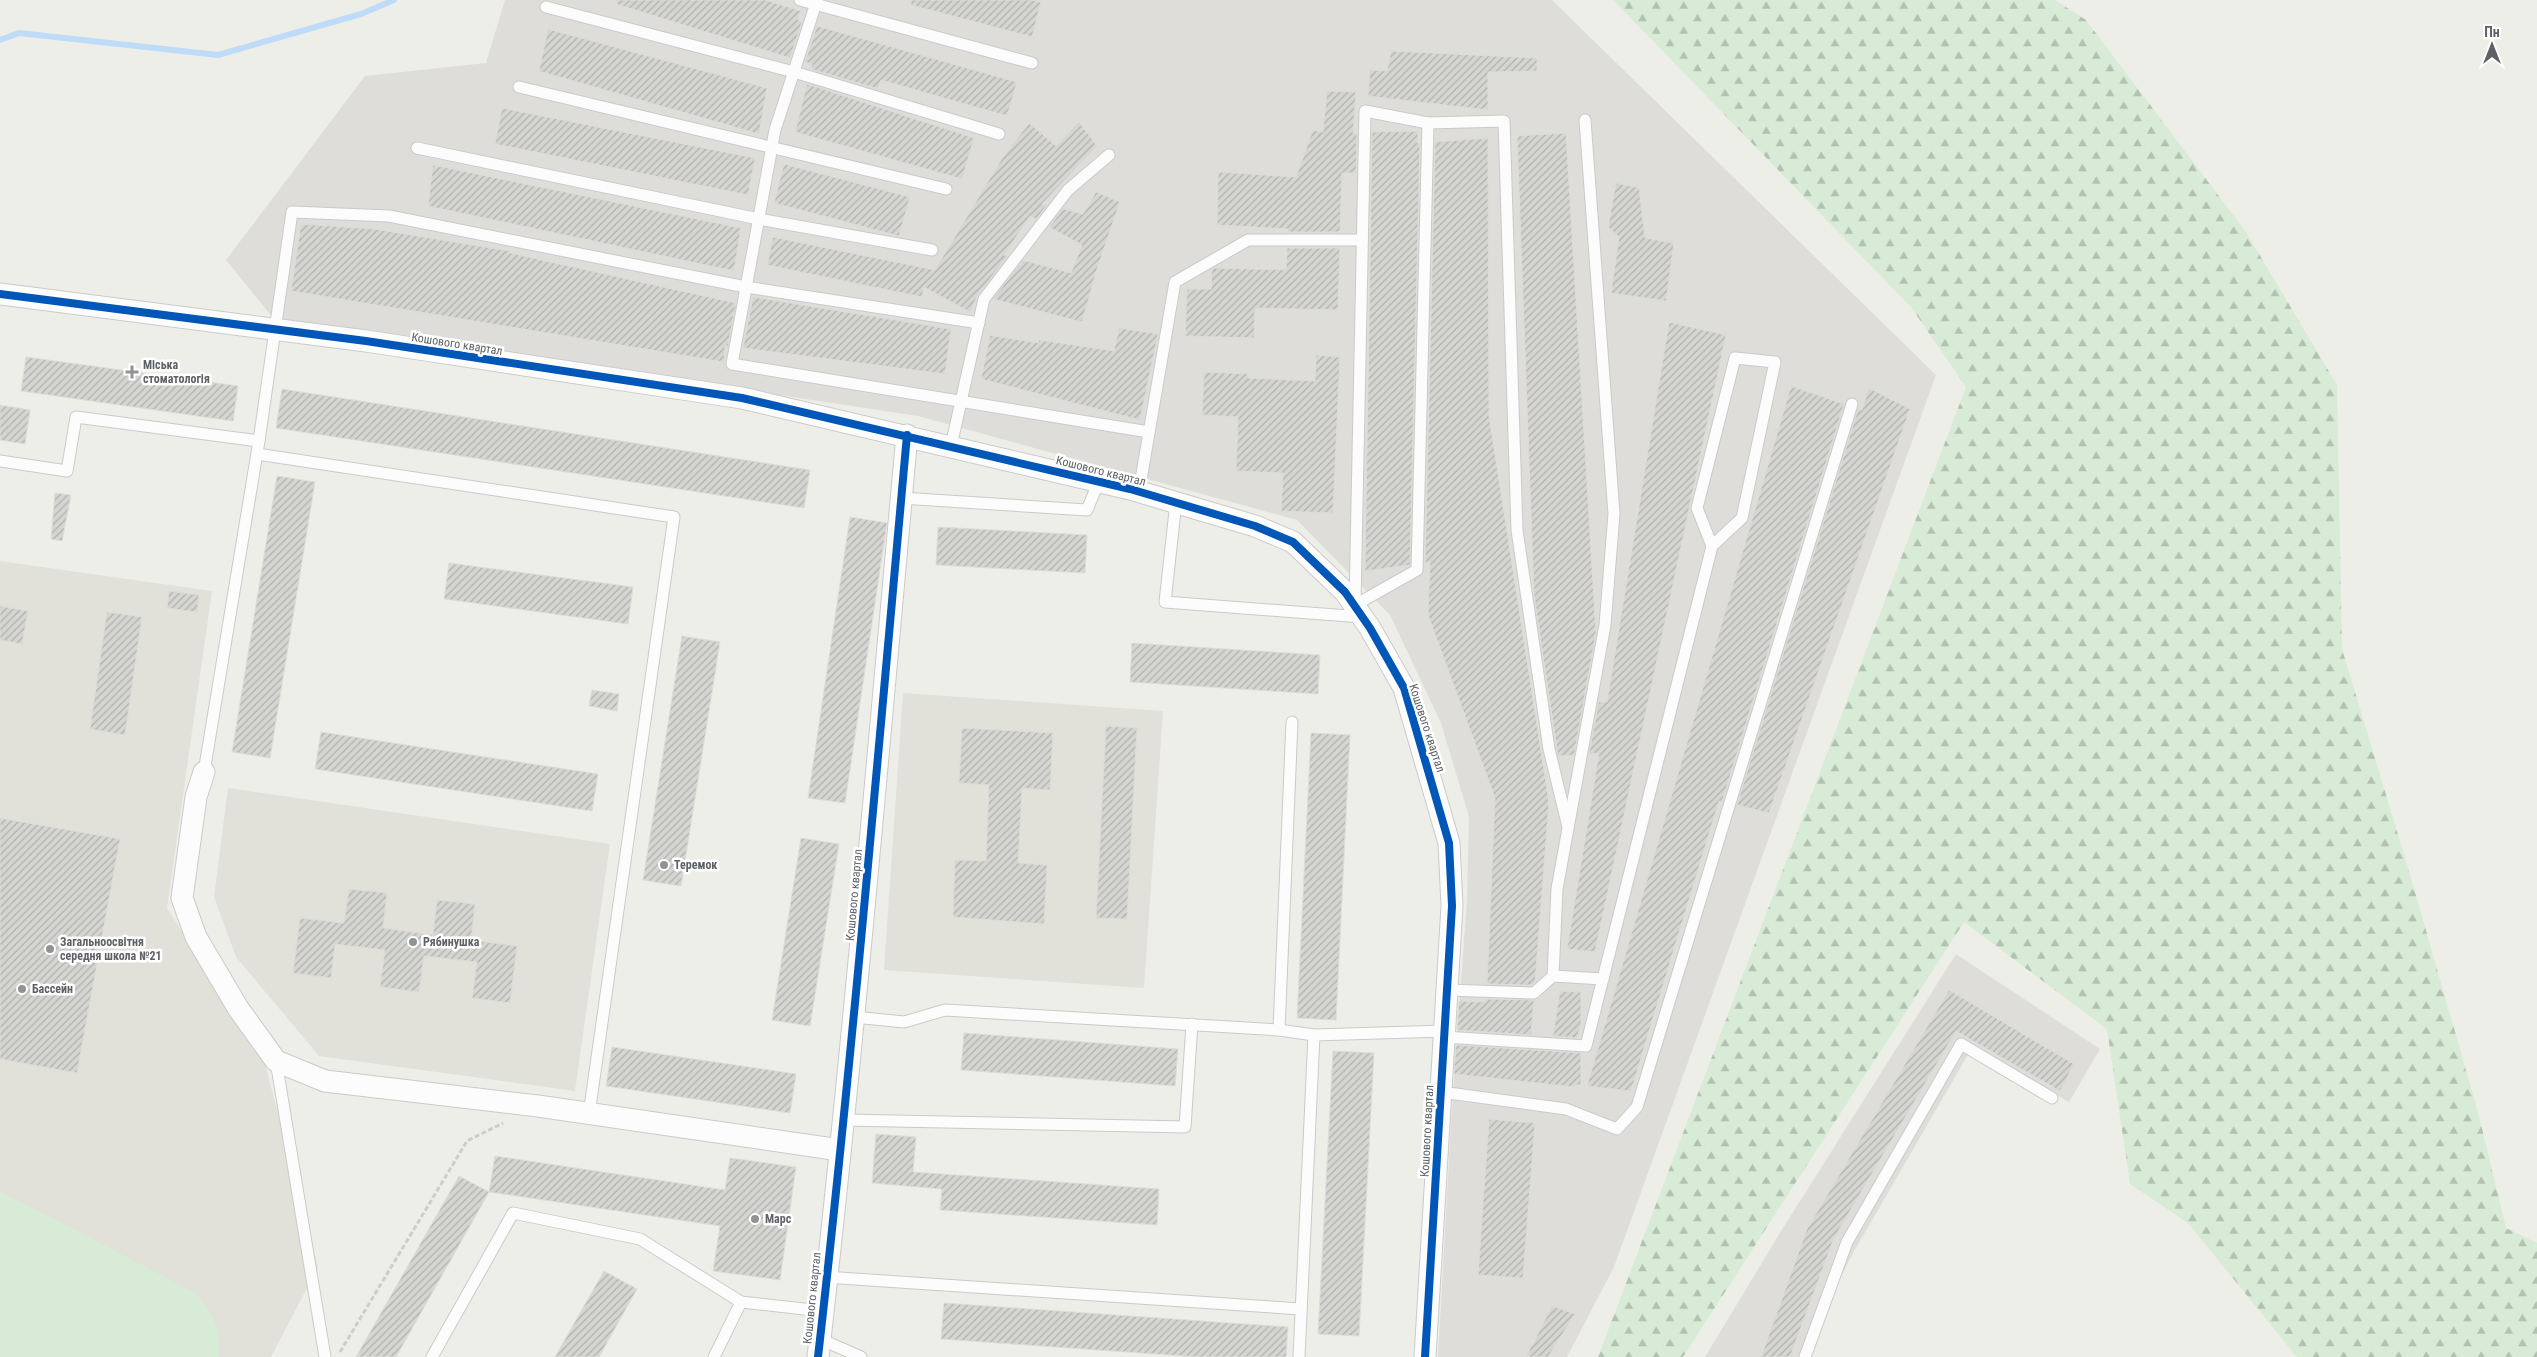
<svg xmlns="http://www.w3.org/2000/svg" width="2537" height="1357" font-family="'Roboto Condensed',sans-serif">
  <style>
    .industrial { fill: #deddd9 }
    .education { fill: #e1e0d9 }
    .forest { fill: url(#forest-firs) }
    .pitch { fill: #d7ebd6 }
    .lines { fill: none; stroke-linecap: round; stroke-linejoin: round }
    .stream { stroke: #bedbf8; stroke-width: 6 }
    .building { fill: url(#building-hatch); stroke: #dedcd8 }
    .service-casing { stroke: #cacaca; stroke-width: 13 }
    .minor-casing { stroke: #cacaca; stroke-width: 23 }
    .path { stroke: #cacfcc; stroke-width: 3; stroke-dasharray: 5 2.5; stroke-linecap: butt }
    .service { stroke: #fcfcfc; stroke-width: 11 }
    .minor { stroke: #fcfcfc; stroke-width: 21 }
    .cycleway-casing { stroke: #fff; stroke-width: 11 }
    .cycleway { stroke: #0057b8; stroke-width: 8 }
    .poi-dot { fill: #909394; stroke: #fff; stroke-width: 2 }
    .labels { text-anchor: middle; stroke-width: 5; stroke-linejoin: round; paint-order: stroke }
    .street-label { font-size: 12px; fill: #5e6267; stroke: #fff }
    .poi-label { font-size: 12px; font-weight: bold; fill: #5e6267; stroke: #fff; text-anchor: start }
  </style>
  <defs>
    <pattern id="forest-firs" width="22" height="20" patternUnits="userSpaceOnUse" patternTransform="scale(1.25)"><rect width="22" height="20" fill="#d7ebd6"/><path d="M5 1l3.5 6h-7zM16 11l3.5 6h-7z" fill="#b2c2b1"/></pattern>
    <pattern id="building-hatch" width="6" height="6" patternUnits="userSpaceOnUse" patternTransform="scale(1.25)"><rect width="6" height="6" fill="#d5d5d2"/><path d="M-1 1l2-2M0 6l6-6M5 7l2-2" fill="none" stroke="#b0b0ae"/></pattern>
  </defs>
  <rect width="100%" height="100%" fill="#eeeee9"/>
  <g class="industrial">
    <path d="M505,0H1552L1936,375L1614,1267L1567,1357H1438L1452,1107L1467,899L1469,817L1441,723L1390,615L1297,520L918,416L274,319L226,260L365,76L486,63Z"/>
    <path d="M1956,954L2100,1049L2069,1102L1973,1046L1853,1253L1800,1357H1705L1783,1228Z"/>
  </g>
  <g class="education">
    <path d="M0,561L212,591L167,908L265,1064L318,1267L271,1357H0Z"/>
    <path d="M903,693L1163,711L1144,988L884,970Z"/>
    <path d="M228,788L610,844L575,1091L319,1056L236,957L214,897Z"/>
  </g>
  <path class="forest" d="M1613,0H2055L2086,20L2246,232L2337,385L2342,649L2409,871L2478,1112L2506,1228L2537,1243V1357H2297L2188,1223L2130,1184L2107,1029L1964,922L1683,1357H1598L1966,387L1911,307Z"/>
  <path class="pitch" d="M0,1191L196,1293C213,1315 222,1328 219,1357H0Z"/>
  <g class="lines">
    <path class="stream" d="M0,40L19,33L218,55L361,14L394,0"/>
  </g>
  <g class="building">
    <path d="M617,0H765L801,11L798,20L802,22L790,58L616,4Z"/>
    <path d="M911,0H1032L1041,2L1032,37L911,5Z"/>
    <path d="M817,26L1017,82L1007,116L881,80L878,89L811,69L812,64L805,62Z"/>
    <path d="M548,29L767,88L759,134L539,71Z"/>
    <path d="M1391,51L1537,58V71L1488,72V110L1368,96L1370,70L1387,71Z"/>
    <path d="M807,84L974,138L962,179L795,132Z"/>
    <path d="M1327,91L1356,92L1353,133H1357L1356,173H1342L1340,232H1288V229L1217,225L1218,172L1296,177L1313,130L1323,132Z"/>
    <path d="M502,108L755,158L748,195L495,144Z"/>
    <path d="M1079,122L1097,146L1042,204L1047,205L1036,219L1030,216L1004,255L1008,256L978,294L970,312L924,287L922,297L767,265L773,237L935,270L1001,160L1029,123L1056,146Z"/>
    <path d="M1418,131L1417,143H1420L1410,565L1365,571L1372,132Z"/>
    <path d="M1566,133L1596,633L1574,755L1558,756L1534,595L1517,136Z"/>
    <path d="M1488,138L1489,416L1549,802L1535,982L1531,985L1487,984L1495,798L1428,615L1430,562L1425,563L1435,142Z"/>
    <path d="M784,164L910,197L899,236L774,203Z"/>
    <path d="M433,165L741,228L734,271L428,206Z"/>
    <path d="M1616,183L1639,188L1645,238L1674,243L1666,301L1611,293L1619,237L1608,227Z"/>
    <path d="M1096,192L1120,202L1097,269L1082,322L993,299L1023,260L1071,273L1082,245L1049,227L1063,209L1083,214Z"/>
    <path d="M301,224L374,229L510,251V253L736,303L728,346H725L724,362L291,291Z"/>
    <path d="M1287,248H1340L1338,310L1255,308L1254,338L1185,336L1187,289H1211L1212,269L1214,268L1286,270Z"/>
    <path d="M753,297L951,329L945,374L743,348Z"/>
    <path d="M1669,322L1726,335L1595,952L1567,949L1599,753L1589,754L1600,696V702H1607Z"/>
    <path d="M1119,328L1158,334L1140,420L981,379L990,335L1038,343L1039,340L1114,351Z"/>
    <path d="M1316,355L1340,357L1333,513L1281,511L1283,473L1236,471L1238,417L1202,415L1204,372L1249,374L1248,378L1315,381Z"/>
    <path d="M26,357L238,386L233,421L21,391Z"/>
    <path d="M1791,386L1844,404L1722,802L1719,801L1631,1091L1587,1086Z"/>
    <path d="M1869,388L1910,409L1769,813L1737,805L1858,409L1862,410Z"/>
    <path d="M282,389L810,470L804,508L276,428Z"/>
    <path d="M0,405L30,410L25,444L0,440Z"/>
    <path d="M277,476L315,482L270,758L232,752Z"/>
    <path d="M55,493L71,495L62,541L51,539Z"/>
    <path d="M850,517L887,523L845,803L808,798Z"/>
    <path d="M938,527L1087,535L1085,573L936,565Z"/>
    <path d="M449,563L633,587L628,624L444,599Z"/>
    <path d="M169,591L199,595L197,612L167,608Z"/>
    <path d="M0,606L28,611L22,644L0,640Z"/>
    <path d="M107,612L142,617L125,735L90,729Z"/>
    <path d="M682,636L720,642L681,886L643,880Z"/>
    <path d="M1132,643L1320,655L1318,694L1130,682Z"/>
    <path d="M592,690L619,694L617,711L589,706Z"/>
    <path d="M1106,726L1137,728L1127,919L1096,918Z"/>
    <path d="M962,728L1053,733L1050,790L1022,788L1018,863L1047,865L1044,924L953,917L955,860L986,861L989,785L959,783Z"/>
    <path d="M321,732L598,774L592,811L315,769Z"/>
    <path d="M1311,733L1350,735L1336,1020L1297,1018Z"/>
    <path d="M0,818L120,839L77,1073L0,1059Z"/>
    <path d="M801,838L839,844L810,1026L772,1020Z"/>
    <path d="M349,889L387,893L383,928L433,935L437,900L475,904L471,940L517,946L510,1003L472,998L477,962L424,956L419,992L380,987L385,950L335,944L331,978L293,973L300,918L344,923Z"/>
    <path d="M1949,990L2074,1064L2060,1091L1956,1031L1834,1238L1790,1357H1761L1807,1229Z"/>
    <path d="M1560,991L1581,992V1023L1577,1038L1553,1036Z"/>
    <path d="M1486,999L1534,1000L1531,1035L1457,1030L1459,1001L1486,1002Z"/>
    <path d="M964,1033L1178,1049L1175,1086L961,1070Z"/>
    <path d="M1456,1045L1581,1053V1085H1574V1087L1454,1074Z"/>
    <path d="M612,1047L796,1074L790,1113L606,1086Z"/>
    <path d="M1333,1051L1374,1053L1359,1336L1318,1334Z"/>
    <path d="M1489,1119L1535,1123L1523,1278L1478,1275Z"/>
    <path d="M876,1134L916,1137L913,1172L1159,1189L1157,1225L940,1210L942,1189L872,1183Z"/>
    <path d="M495,1156L725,1190L730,1158L796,1167L780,1280L713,1271L720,1226L489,1192Z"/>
    <path d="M459,1176L489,1192L396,1357H356Z"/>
    <path d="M604,1271L637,1289L599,1357H555Z"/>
    <path d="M944,1303L1288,1327L1286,1357H1198L941,1339Z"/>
    <path d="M1552,1306L1575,1314L1548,1357H1526Z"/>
  </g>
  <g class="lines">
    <g class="service-casing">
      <g id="service">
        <path d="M800,0L1032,63"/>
        <path d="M817,0L775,130L732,364L1149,432"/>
        <path d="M546,7L794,72L999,134"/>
        <path d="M519,87L946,189"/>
        <path d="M417,148L759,219L932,250"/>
        <path d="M951,446L984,299L1068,190L1109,155"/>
        <path d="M257,454L674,517L589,1114"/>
        <path d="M0,461L67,471L76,417L259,441"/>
        <path d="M1139,491L1175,282L1248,240H1362"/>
        <path d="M901,498L1087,510L1099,481"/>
        <path d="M1176,502L1165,602L1362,617"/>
        <path d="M1355,603L1365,111L1428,123"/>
        <path d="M1355,605L1417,570L1428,123L1504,121L1517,530L1549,749L1568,827"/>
        <path d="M204,772L259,441L292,212L389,216L746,287L979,323"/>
        <path d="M1553,976L1603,979"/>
        <path d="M1447,990L1534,993L1553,976L1557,889L1605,625L1614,514L1585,120"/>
        <path d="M854,1017L904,1022L945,1010L1279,1030L1314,1035"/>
        <path d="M1279,1030L1292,722"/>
        <path d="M1444,1037L1586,1046L1712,546L1742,518L1775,362L1735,358L1697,508L1712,546"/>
        <path d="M276,1061L325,1357"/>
        <path d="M1441,1092L1566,1109L1617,1129L1637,1107L1852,404"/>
        <path d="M845,1120L1185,1127L1192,1024"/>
        <path d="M825,1277L1301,1309"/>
        <path d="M820,1339L861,1357"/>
        <path d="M432,1357L513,1213L640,1239L741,1302L822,1311"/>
        <path d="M714,1357L741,1302"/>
        <path d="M1299,1357L1314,1035L1445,1031"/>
        <path d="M1805,1357L1847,1242L1961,1044L2052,1098"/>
      </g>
    </g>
    <g class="minor-casing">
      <g id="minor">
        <path d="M0,294L366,341L742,398L1130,489L1255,526L1293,542L1345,592L1370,628L1404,688L1449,843L1452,906L1425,1357"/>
        <path d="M204,772L196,797L182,898L196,937L238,1008L276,1061L325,1081L538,1106L840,1150"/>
        <path d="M818,1357C853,1050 879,743 907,435"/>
      </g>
    </g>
    <path class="path" d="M340,1352L467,1141L503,1123"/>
    <use href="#service" class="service"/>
    <use href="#minor" class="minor"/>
    <g class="cycleway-casing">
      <g id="cycleway">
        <path d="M0,294L366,341L742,398L1130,489L1255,526L1293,542L1345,592L1370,628L1404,688L1449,843L1452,906L1425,1357"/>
        <path d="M818,1357C853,1050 879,743 907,435"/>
      </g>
    </g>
    <use href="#cycleway" class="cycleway"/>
  </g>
  <g class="poi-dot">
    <path d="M129.5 364.5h5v5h5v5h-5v5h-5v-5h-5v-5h5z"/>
    <circle cx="664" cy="865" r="5"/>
    <circle cx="413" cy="942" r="5"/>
    <circle cx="50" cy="949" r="5"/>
    <circle cx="22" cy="989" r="5"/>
    <circle cx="755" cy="1219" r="5"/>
  </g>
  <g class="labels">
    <g class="street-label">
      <text transform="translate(457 344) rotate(9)" y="4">Кошового квартал</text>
      <text transform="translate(1101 471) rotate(14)" y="4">Кошового квартал</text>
      <text transform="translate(1427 728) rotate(72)" y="4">Кошового квартал</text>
      <text transform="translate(854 895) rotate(-85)" y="4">Кошового квартал</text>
      <text transform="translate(1427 1131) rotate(-87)" y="4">Кошового квартал</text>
      <text transform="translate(812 1298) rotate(-84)" y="4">Кошового квартал</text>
    </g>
    <g class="poi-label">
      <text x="143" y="369">Міська<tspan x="143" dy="14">стоматологія</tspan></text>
      <text x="674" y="869">Теремок</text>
      <text x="60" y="946">Загальноосвітня<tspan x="60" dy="14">середня школа №21</tspan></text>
      <text x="423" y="946">Рябинушка</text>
      <text x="32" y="993">Бассейн</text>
      <text x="765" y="1223">Марс</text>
    </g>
  </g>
  <g transform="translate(2492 45)" stroke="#ffffff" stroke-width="4" paint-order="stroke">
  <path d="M0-4L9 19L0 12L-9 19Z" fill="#5e6267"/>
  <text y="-8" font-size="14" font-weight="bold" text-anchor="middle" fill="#5e6267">Пн</text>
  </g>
</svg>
